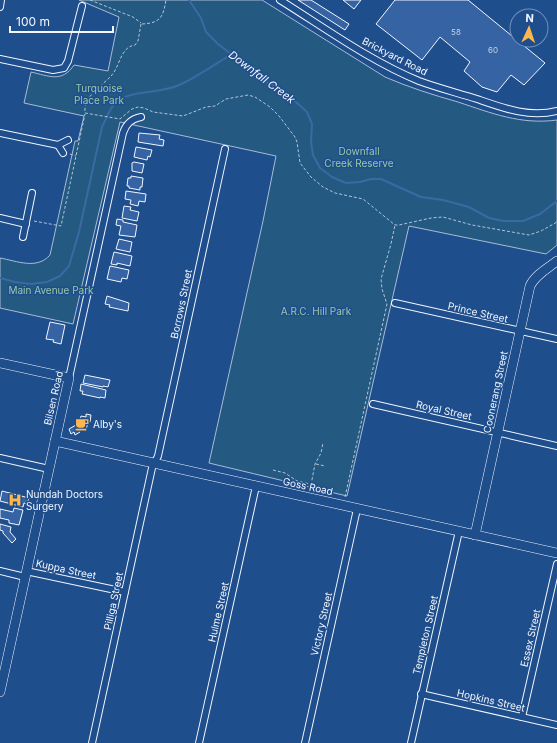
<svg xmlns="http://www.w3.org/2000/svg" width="557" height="743" font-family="Inter,sans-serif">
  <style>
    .green { fill: #245a82; stroke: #a8bbd7 }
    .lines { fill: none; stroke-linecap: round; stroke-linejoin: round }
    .stream { stroke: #3b69a3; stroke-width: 2 }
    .building { fill: #3563a3; stroke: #f2f6ff }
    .street-casing { stroke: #f2f6ff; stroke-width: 8 }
    .secondary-casing { stroke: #f2f6ff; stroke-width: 10 }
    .path { stroke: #b3c4dc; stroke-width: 1; stroke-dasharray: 3 2; stroke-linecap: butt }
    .street { stroke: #1f4e8c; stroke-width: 6 }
    .secondary { stroke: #1f4e8c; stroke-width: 9 }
    .labels { text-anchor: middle; stroke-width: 3; stroke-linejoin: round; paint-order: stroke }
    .number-label { font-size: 8px; fill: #c3d1e8 }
    .street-label { font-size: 10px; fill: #f2f6ff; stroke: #1f4e8c }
    .park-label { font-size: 10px; fill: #97c8a6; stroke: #1f4e8c }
    .poi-label { font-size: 10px; fill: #f2f6ff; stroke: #1f4e8c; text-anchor: start }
    .water-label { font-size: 11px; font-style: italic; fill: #f2f6ff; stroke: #1f4e8c }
  </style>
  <rect width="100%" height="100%" fill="#1f4e8c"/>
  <path class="green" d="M79,0H262L385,77C408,87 433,95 458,102C491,113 521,125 557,120V245L546,254L409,226L347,496L209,463L263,221L276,156L120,122L73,324L0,308V258C17,261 37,270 50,255L75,141H78L84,116L24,103L31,72C49,76 62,83 74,65L108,71L119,17Z"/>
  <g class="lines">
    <g class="stream">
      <path d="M189,0L201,18L206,32L218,44L249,68L261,79L285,92L307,112L312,124L311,142L313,155L320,168L332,177L346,183L360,182L371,179H381L421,197L443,200L469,207L489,218L504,221H523L540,214L557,201"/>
      <path d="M0,278L15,282L31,284L47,282L60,276L69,266L79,232L102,127C106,119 109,110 115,103C127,90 161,94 179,85C197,77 215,64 232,54"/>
    </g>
  </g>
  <g class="building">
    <path d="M298,0H311L349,24L345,30Z"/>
    <path d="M343,0H361L354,9Z"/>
    <path d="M395,0H468L545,63L524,85L511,75L497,92L482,87L464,71L470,62L440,37L422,60L376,24Z"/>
    <path d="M139,133L160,135L159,139L164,140L163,146L138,142Z"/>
    <path d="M136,147L152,150L150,157L148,156L147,160L134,157Z"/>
    <path d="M134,162L144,164L142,173L132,171V163Z"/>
    <path d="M131,176L143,178L142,187H140V190L129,188V186H127L128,178H131Z"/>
    <path d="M126,191L146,194L145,202L139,201L138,206L130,204L131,200L125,199Z"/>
    <path d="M124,206L131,207L130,210L139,212L137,221L122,218Z"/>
    <path d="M117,219L123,220V222L137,225L135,237L119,235L121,226L116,225Z"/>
    <path d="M119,239L132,242L130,252L116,249Z"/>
    <path d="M114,252L132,256L130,266L117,263V265L111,264Z"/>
    <path d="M110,266L129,270L127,279L122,278L121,282L107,279Z"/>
    <path d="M107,296L129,303L128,311L109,307L110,305L105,304Z"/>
    <path d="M50,322L65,325L61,344L53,342L54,340L46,339Z"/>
    <path d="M85,375L110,380L108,387L103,386V387L83,383Z"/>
    <path d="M81,384L106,390L105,398L100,397V398L82,394L83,391H80Z"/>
    <path d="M86,414L91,415L90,422L88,421L86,431L78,429L80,432L75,435L74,432L71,434L69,429L76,425V423H79L81,416L86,417Z"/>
    <path d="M2,491L29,498L27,504L24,503L23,507L0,501Z"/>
    <path d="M14,508L23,510L19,525L9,523V520L0,518V509L13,512Z"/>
    <path d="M0,524L11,527L10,532L16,539L12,543L3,533V531L0,530Z"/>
  </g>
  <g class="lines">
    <g class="street-casing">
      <g id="street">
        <path d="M280,0C325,28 370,61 419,81C438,88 458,93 477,99C503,108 529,118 557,111"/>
        <path d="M0,7L1,0"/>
        <path d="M0,59L53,70L64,68L68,61L82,6"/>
        <path d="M0,133L58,145"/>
        <path d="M63,153L58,145L68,140"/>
        <path d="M0,218L26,224"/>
        <path d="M23,237L32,193"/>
        <path d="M395,303L557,339"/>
        <path d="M69,378L123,133C126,124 131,119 141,117"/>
        <path d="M373,404L557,446"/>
        <path d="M0,458L49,469"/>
        <path d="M0,571L25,577"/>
        <path d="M26,571L125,592"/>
        <path d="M421,694L557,725"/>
        <path d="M522,717L557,564"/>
        <path d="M92,743L152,468L158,456L225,149"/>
        <path d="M199,743L256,486"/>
        <path d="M305,743L357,509"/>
        <path d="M411,743L459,531"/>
      </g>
    </g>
    <g class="secondary-casing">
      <g id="secondary">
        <path d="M0,363L69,378L0,692"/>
        <path d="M55,441L557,553"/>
        <path d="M475,535L530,286C535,275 548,268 557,261"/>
      </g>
    </g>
    <g class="path">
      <path d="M90,0L133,17L141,23"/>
      <path d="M141,24L138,41L135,45C120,47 120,67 111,76C102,86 83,96 85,113L120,119L132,109L138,107L144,108L153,112L183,116L206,107L215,106L226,99L248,95L255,97L270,107L279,116L295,137L297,142L300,163L311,177L323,187L335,193L363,199L395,225H399L431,218L443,217L472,225L529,235L541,231L557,222"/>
      <path d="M142,24C161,23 163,17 166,0"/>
      <path d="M70,154L76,156"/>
      <path d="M34,221L61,226L85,114"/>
      <path d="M316,464L325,466"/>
      <path d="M273,470L285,473L297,481L310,484"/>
      <path d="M310,490L315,464L321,453L323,443"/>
      <path d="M345,497L387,304L382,289L381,279L391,244L395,225"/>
    </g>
    <use href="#street" class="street"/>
    <use href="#secondary" class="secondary"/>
  </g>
  <defs>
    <g id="cafe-bare" transform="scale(1.08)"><path d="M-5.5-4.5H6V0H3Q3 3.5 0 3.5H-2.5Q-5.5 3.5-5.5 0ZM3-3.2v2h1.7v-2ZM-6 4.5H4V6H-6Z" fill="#ffb74d" stroke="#1f4e8c" stroke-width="2.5" paint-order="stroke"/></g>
    <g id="hospital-bare" transform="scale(1.08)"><path d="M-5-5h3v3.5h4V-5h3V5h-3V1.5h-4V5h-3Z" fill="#ffb74d" stroke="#1f4e8c" stroke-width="2.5" paint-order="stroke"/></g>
  </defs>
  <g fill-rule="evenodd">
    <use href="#cafe-bare" x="82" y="424"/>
    <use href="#hospital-bare" x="15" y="500"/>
  </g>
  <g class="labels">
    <g class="number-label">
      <text x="456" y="35">58</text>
      <text x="493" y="53">60</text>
    </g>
    <g class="street-label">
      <text transform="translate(395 56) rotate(27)" y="4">Brickyard Road</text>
      <text transform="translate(181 304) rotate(-78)" y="4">Borrows Street</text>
      <text transform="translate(478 312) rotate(13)" y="4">Prince Street</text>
      <text transform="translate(495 392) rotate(-78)" y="4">Coonerang Street</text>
      <text transform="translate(53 398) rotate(-77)" y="4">Bilsen Road</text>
      <text transform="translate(444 410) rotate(13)" y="4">Royal Street</text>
      <text transform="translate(308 486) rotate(12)" y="4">Goss Road</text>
      <text transform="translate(66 569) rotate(12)" y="4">Kuppa Street</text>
      <text transform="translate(113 601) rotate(-78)" y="4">Pilliga Street</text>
      <text transform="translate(218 612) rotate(-77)" y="4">Hulme Street</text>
      <text transform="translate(321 624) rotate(-77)" y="4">Victory Street</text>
      <text transform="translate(425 635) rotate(-77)" y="4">Templeton Street</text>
      <text transform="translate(530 638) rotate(-77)" y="4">Essex Street</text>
      <text transform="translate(491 700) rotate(13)" y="4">Hopkins Street</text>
    </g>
    <g class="park-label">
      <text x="99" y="92">Turquoise<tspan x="99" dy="12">Place Park</tspan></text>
      <text x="359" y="155">Downfall<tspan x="359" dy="12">Creek Reserve</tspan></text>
      <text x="51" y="294">Main Avenue Park</text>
      <text x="316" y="315">A.R.C. Hill Park</text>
    </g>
    <g class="poi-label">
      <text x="93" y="428">Alby's</text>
      <text x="26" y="498">Nundah Doctors<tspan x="26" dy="12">Surgery</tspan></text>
    </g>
    <g class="water-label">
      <text transform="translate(262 77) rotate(37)" y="4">Downfall Creek</text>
    </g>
  </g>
  <g transform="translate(529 28) rotate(3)"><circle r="19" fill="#1f4e8c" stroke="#7391ba"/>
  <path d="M0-3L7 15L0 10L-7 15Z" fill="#ffb74d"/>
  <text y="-6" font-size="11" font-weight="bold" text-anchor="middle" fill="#f2f6ff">N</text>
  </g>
  <path d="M10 26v6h103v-6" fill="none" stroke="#f2f6ff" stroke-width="2"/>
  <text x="16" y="26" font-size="12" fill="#f2f6ff" stroke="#1f4e8c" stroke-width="3" paint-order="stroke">100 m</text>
</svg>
